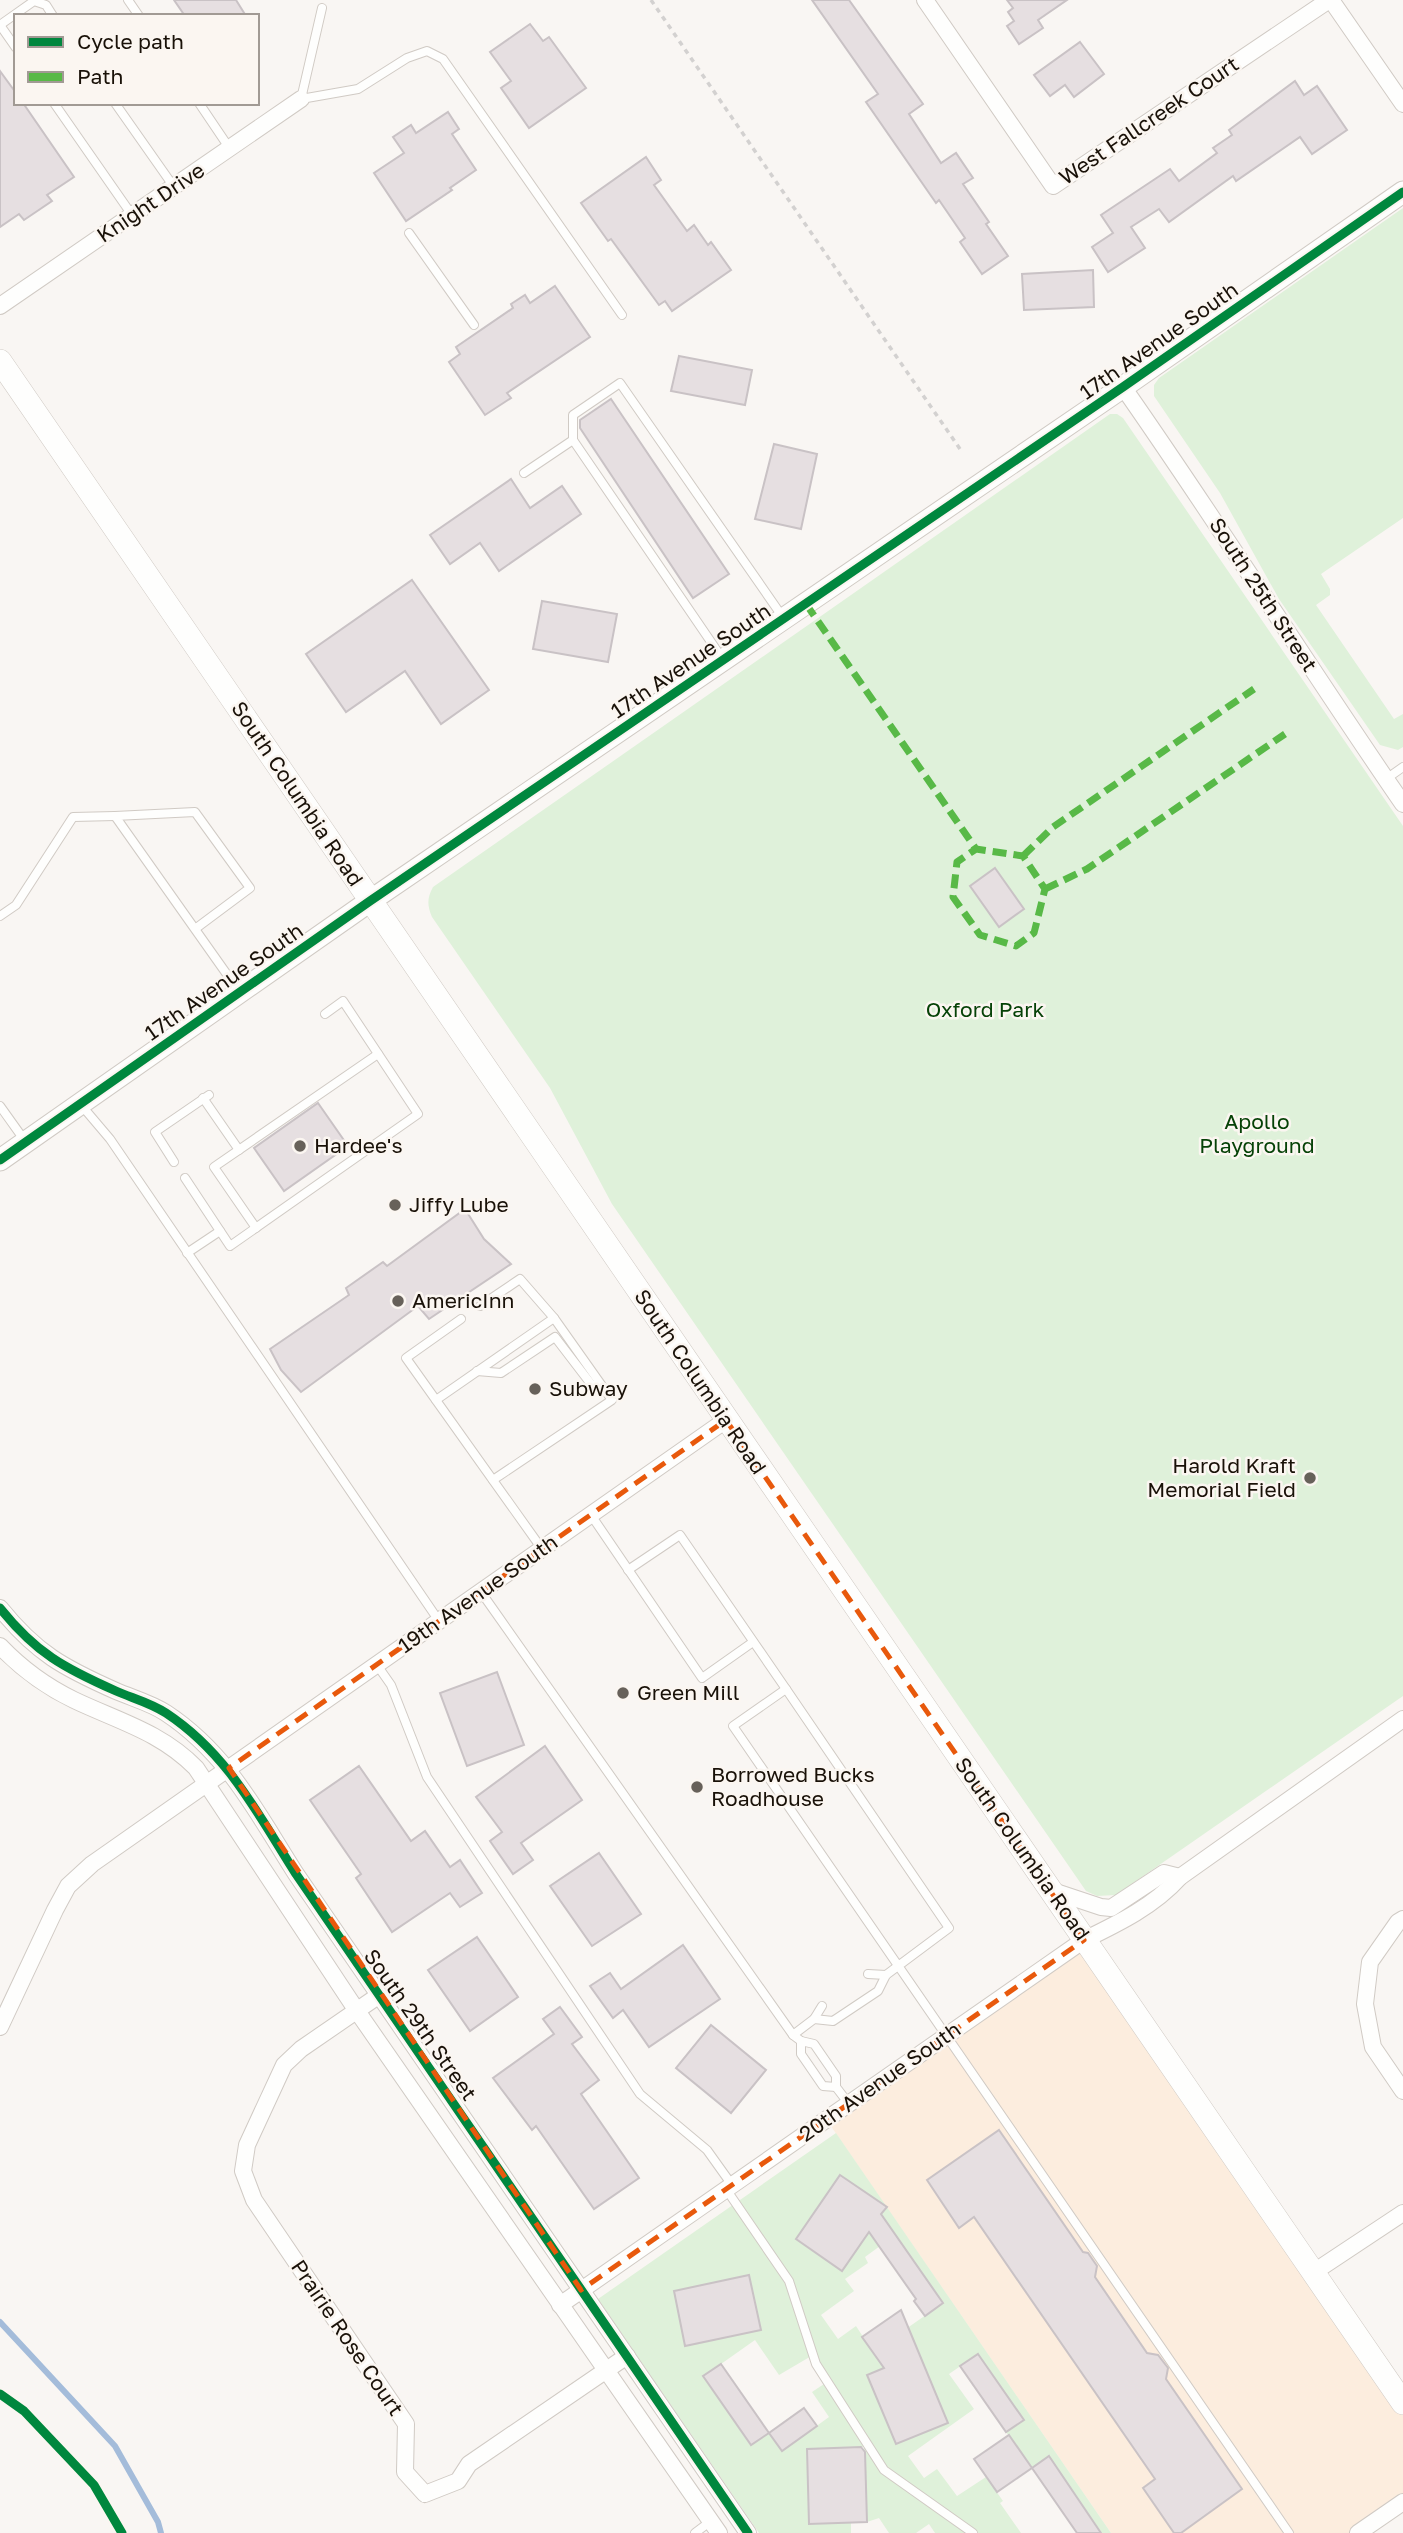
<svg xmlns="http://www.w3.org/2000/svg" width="1403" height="2533" font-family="'Golos Text',sans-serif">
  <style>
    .built { fill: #fcedde }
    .green { fill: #dff1da; fill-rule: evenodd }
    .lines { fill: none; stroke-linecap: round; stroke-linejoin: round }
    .stream { stroke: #a4bcda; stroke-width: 6 }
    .building { fill: #e6dfe1; stroke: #c9c2c5; stroke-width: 2 }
    .service-casing { stroke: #d0cac4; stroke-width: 10 }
    .minor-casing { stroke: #d0cac4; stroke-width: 18 }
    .tertiary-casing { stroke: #d0cac4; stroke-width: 23 }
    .secondary-casing { stroke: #d0cac4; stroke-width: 24 }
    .path { stroke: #d3d1d0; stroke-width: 3.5; stroke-dasharray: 5 5; stroke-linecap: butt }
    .service { stroke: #fefefd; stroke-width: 8 }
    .minor { stroke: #fefefd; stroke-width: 16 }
    .tertiary { stroke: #fefefd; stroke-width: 21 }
    .secondary { stroke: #fefefd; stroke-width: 23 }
    .quiet { stroke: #58b947; stroke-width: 7; stroke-dasharray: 14 7; stroke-linecap: butt }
    .cycleway-casing { stroke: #fbf6f1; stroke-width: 13 }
    .cycleway { stroke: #00873e; stroke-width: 9 }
    .marked { fill: none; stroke: #e8590c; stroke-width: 5; stroke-dasharray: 14 9; stroke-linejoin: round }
    .poi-dot { fill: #67615a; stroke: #fbf6f1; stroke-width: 2.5 }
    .labels { text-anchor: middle; stroke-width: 5; stroke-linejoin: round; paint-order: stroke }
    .street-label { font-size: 21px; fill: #191108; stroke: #fbf6f1 }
    .park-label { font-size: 21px; fill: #064207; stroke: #fbf6f1 }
    .poi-label { font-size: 21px; fill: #191108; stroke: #fbf6f1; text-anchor: start }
  </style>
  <rect width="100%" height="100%" fill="#f9f6f3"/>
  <path class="built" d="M1084,1940L1403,2403V2502L1358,2533H1111L826,2119Z"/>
  <g class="green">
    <path d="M1403,208V518L1321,574L1330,589V595L1316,605L1394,719L1403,714V747L1398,750L1380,745L1279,599L1220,493L1154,396V385L1159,378Z"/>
    <path d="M1110,414H1117L1123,418L1403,826V1696L1116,1895L1097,1896L1086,1891L612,1204L550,1088L432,917C427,905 427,898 433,887Z"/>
    <path d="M836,2133L1111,2533H1102L1049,2456L1032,2468L1006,2432L1024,2420L978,2354L949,2374L974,2409L908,2456L924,2478L937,2469L957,2496L986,2477L1003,2501L1000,2503L1021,2533H935L929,2524L916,2533H889L879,2518L867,2522L864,2447L807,2449L809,2524L851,2522V2533H759L598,2299ZM840,2175L886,2207L842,2271L796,2239ZM895,2235L943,2303L873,2352L856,2326L838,2339L821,2315L854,2291L845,2279L868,2263L865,2257ZM749,2275L761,2330L685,2345L674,2291ZM755,2340L779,2375L813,2355L827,2382L812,2392L829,2417L782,2451L769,2433L750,2445L704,2376ZM919,2353L896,2444L868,2375Z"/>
  </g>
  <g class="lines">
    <path class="stream" d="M0,2322L115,2446L158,2522L161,2533"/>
  </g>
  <g class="building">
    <path d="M174,0H236L246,16H185Z"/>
    <path d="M812,0H849L923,104L909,114L941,163L956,153L973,178L963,184L989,222L986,224L1008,256L982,274L960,242L965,238L939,200L936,203L866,102L878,94Z"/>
    <path d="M1007,0H1067L1038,20L1043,28L1019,44L1007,26L1014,21L1008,12L1013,8Z"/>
    <path d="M530,24L543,41L549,37L586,88L529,128L501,88L511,81L490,52Z"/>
    <path d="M1080,42L1104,74L1074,97L1065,85L1050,96L1034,75Z"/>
    <path d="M0,71L16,93V103H23L74,177L47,195L52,201L24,220L19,214L0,227Z"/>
    <path d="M1295,81L1304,95L1317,86L1347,130L1312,154L1300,137L1236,181L1233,176L1169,222L1159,209L1131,227L1145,248L1108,272L1092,247L1113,233L1101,215L1170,169L1179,181L1217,153L1213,148L1232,135L1229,130Z"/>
    <path d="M448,112L459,129L452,134L476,170L450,188L452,190L406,221L374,173L404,153L393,137L411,125L416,133Z"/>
    <path d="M646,157L661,180L654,185L687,231L694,225L708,245L711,242L731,270L672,311L665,301L659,305L611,239L608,241L581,203Z"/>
    <path d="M1093,270L1094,307L1024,310L1022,274Z"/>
    <path d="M555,286L590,337L507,393L511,398L485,415L449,362L460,354L456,347L513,308L511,304L525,295L530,303Z"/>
    <path d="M679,356L752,370L745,405L671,391Z"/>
    <path d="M611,399L729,574L693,598L580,428V420Z"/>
    <path d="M774,444L817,454L801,529L755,519Z"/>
    <path d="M511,479L530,508L562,486L581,514L499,571L480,543L450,564L430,535Z"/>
    <path d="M412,580L489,690L441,724L405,671L346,712L306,654Z"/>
    <path d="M542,601L617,614L608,662L533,649Z"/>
    <path d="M995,868L1024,909L999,927L970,886Z"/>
    <path d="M318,1103L348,1146L284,1191L254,1148Z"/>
    <path d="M465,1209L484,1239L511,1264L429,1319L418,1306L301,1392L281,1370L270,1349L349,1295L346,1288L383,1262L387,1266Z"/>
    <path d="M497,1672L524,1745L467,1766L440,1693Z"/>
    <path d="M545,1746L582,1800L521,1843L533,1860L513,1874L490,1841L502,1832L476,1797Z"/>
    <path d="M359,1766L411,1841L425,1831L450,1867L460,1860L482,1893L460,1907L450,1893L392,1932L356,1878L361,1874L310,1800Z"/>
    <path d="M599,1853L641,1914L592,1946L550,1886Z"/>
    <path d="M477,1937L518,1997L470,2031L428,1970Z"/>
    <path d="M683,1945L720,1999L649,2047L623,2010L613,2018L590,1986L610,1973L621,1989Z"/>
    <path d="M560,2007L582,2037L572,2044L599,2080L581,2094L639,2178L594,2209L536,2126L532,2130L493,2078L554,2034L543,2019Z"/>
    <path d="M711,2025L766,2070L731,2113L676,2068Z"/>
    <path d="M999,2130L1083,2252L1088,2253L1097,2266L1095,2277L1147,2353L1158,2355L1168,2368L1166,2379L1242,2489L1181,2533H1174L1143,2488L1155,2479L974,2217L959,2228L927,2180Z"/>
    <path d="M840,2175L887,2207L881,2214L943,2303L925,2316L914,2301L916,2299L869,2232L842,2271L796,2239Z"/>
    <path d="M749,2275L761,2330L685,2346L674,2291Z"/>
    <path d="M901,2310L948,2423L896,2444L867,2375L884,2368L862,2337Z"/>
    <path d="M978,2354L1024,2420L1006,2432L960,2366Z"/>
    <path d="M721,2364L769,2433L751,2445L703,2376Z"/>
    <path d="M804,2408L817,2426L782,2451L769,2433Z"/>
    <path d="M1009,2435L1032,2468L997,2492L974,2459Z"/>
    <path d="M861,2447L865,2452L867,2522L809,2524L807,2449Z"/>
    <path d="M1049,2456L1101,2533H1077L1032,2468Z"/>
  </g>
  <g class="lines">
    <g class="service-casing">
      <g id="service">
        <path d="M128,0L139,16"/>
        <path d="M322,8L301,99L358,89L407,58L427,51L443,59L622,315"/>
        <path d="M0,25L34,1L46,5L53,16"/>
        <path d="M0,25L16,48"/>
        <path d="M54,103L132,215"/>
        <path d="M115,103L174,187"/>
        <path d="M199,103L230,149"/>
        <path d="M409,233L474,325"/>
        <path d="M524,473L573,440"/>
        <path d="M722,658L573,440V415L620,383L782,616"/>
        <path d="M1386,779L1403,767"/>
        <path d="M0,916L16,905L73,817L115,816"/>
        <path d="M195,929L250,888L195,812L115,816L238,990"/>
        <path d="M203,1098L239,1150"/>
        <path d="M0,1106L25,1141"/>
        <path d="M82,1106L110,1139L439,1621"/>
        <path d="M174,1162L155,1132L209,1095"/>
        <path d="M185,1178L230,1246L418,1114L343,1001L325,1014"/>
        <path d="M256,1228L214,1167L378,1054"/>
        <path d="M187,1253L220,1231"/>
        <path d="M480,1306L520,1279L554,1318"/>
        <path d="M461,1319L406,1358L542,1549"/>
        <path d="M477,1371L501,1373L555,1337L591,1384L603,1388"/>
        <path d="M436,1400L554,1318L612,1400L493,1480"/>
        <path d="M591,1515L702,1678L753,1642"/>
        <path d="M628,1570L680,1535L786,1689"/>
        <path d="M481,1592L793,2035L801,2041L814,2044L836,2076V2087L849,2104"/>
        <path d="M377,1665L391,1685L427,1777L640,2094L707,2150L732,2185"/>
        <path d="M868,1974L886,1975"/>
        <path d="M814,2019L822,2006"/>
        <path d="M793,2035L814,2019L833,2021L878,1991L886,1975L949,1928L786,1689L733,1726L1289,2533"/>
        <path d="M801,2041V2054L823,2086L836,2087"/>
        <path d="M726,2189L789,2281L816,2364L884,2470L973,2533"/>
        <path d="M695,2533L711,2521"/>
      </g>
    </g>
    <g class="minor-casing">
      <g id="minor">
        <path d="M925,0L1053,186L1329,0"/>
        <path d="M1331,0L1403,104"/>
        <path d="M0,306L301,99"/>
        <path d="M1123,387C1219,524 1308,666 1403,804"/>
        <path d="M0,1608C36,1653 64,1668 116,1691C132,1698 151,1703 166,1713C228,1754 257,1813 296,1874L748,2533"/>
        <path d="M0,1646C21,1668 47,1687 74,1700C118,1721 161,1732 196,1768L357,2011L719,2533"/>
        <path d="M1050,1890L1101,1907L1111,1908L1164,1873L1180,1877"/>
        <path d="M1403,1919L1398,1922L1370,1962L1365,2004L1373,2047L1403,2091"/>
        <path d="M378,1996L301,2049L284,2065L247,2145L243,2171L254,2200L406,2424L405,2472L425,2494L458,2481L469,2464L627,2356"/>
        <path d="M0,2027L55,1910L68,1886L92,1864L726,1420"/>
        <path d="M1314,2272L1403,2213"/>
        <path d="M560,2305L1084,1940C1119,1923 1154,1906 1180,1877L1403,1719"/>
        <path d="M1358,2533L1403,2502"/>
      </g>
    </g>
    <g class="tertiary-casing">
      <path id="tertiary" d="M0,1160L370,901L1123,387L1403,192"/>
    </g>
    <g class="secondary-casing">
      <path id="secondary" d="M0,361L1403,2403"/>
    </g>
    <path class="path" d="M651,0L960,449"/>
    <use href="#service" class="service"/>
    <use href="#minor" class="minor"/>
    <use href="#tertiary" class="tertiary"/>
    <use href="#secondary" class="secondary"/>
    <g class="quiet">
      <path d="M806,604L976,849L1023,856L1045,889L1034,933L1016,946L980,935L953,897L957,862L976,849"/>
      <path d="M1023,856L1053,827L1254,689"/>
      <path d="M1045,889L1087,869L1285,734"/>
    </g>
    <g class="cycleway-casing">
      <g id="cycleway">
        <path d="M0,1160L370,901L1123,387L1403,192"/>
        <path d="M0,1608C36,1653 64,1668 116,1691C132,1698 151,1703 166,1713C228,1754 257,1813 296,1874L748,2533"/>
        <path d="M0,2394L24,2411L94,2485L122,2533"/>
      </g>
    </g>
    <use href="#cycleway" class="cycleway"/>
  </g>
  <path class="marked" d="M726,1420L1084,1940L581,2290L229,1768Z"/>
  <g class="poi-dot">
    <circle cx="300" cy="1146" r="7"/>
    <circle cx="395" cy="1205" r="7"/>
    <circle cx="398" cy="1301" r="7"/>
    <circle cx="535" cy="1389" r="7"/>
    <circle cx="1310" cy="1478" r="7"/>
    <circle cx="623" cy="1693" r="7"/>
    <circle cx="697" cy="1787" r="7"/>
  </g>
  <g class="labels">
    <g class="street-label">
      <text transform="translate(1149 121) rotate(-34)" y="7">West Fallcreek Court</text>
      <text transform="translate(151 203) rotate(-34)" y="7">Knight Drive</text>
      <text transform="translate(1159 341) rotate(-35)" y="7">17th Avenue South</text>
      <text transform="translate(1263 595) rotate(57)" y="7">South 25th Street</text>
      <text transform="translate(691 661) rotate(-34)" y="7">17th Avenue South</text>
      <text transform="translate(297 794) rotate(56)" y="7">South Columbia Road</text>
      <text transform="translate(224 982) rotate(-35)" y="7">17th Avenue South</text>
      <text transform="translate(700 1382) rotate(56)" y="7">South Columbia Road</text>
      <text transform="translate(478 1594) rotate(-35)" y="7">19th Avenue South</text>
      <text transform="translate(1022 1849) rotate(55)" y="7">South Columbia Road</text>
      <text transform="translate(420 2025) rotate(55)" y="7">South 29th Street</text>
      <text transform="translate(880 2082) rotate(-35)" y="7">20th Avenue South</text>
      <text transform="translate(347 2338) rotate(56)" y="7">Prairie Rose Court</text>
    </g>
    <g class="park-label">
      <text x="985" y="1017">Oxford Park</text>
      <text x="1257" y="1129">Apollo<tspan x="1257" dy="24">Playground</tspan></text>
    </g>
    <g class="poi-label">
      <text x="314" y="1153">Hardee's</text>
      <text x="409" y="1212">Jiffy Lube</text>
      <text x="412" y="1308">AmericInn</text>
      <text x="549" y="1396">Subway</text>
      <text x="1296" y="1473" text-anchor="end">Harold Kraft<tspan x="1296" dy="24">Memorial Field</tspan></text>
      <text x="637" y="1700">Green Mill</text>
      <text x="711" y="1782">Borrowed Bucks<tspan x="711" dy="24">Roadhouse</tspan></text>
    </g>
  </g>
  <rect x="14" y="14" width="245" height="91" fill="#fbf6f1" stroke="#a19a94" stroke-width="2"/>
  <rect x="28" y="37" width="35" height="10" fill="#00873e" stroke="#a19a94" stroke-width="2"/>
  <text x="77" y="49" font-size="21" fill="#191108">Cycle path</text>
  <rect x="28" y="72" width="35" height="10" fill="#58b947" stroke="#a19a94" stroke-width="2"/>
  <text x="77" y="84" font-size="21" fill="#191108">Path</text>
</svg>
